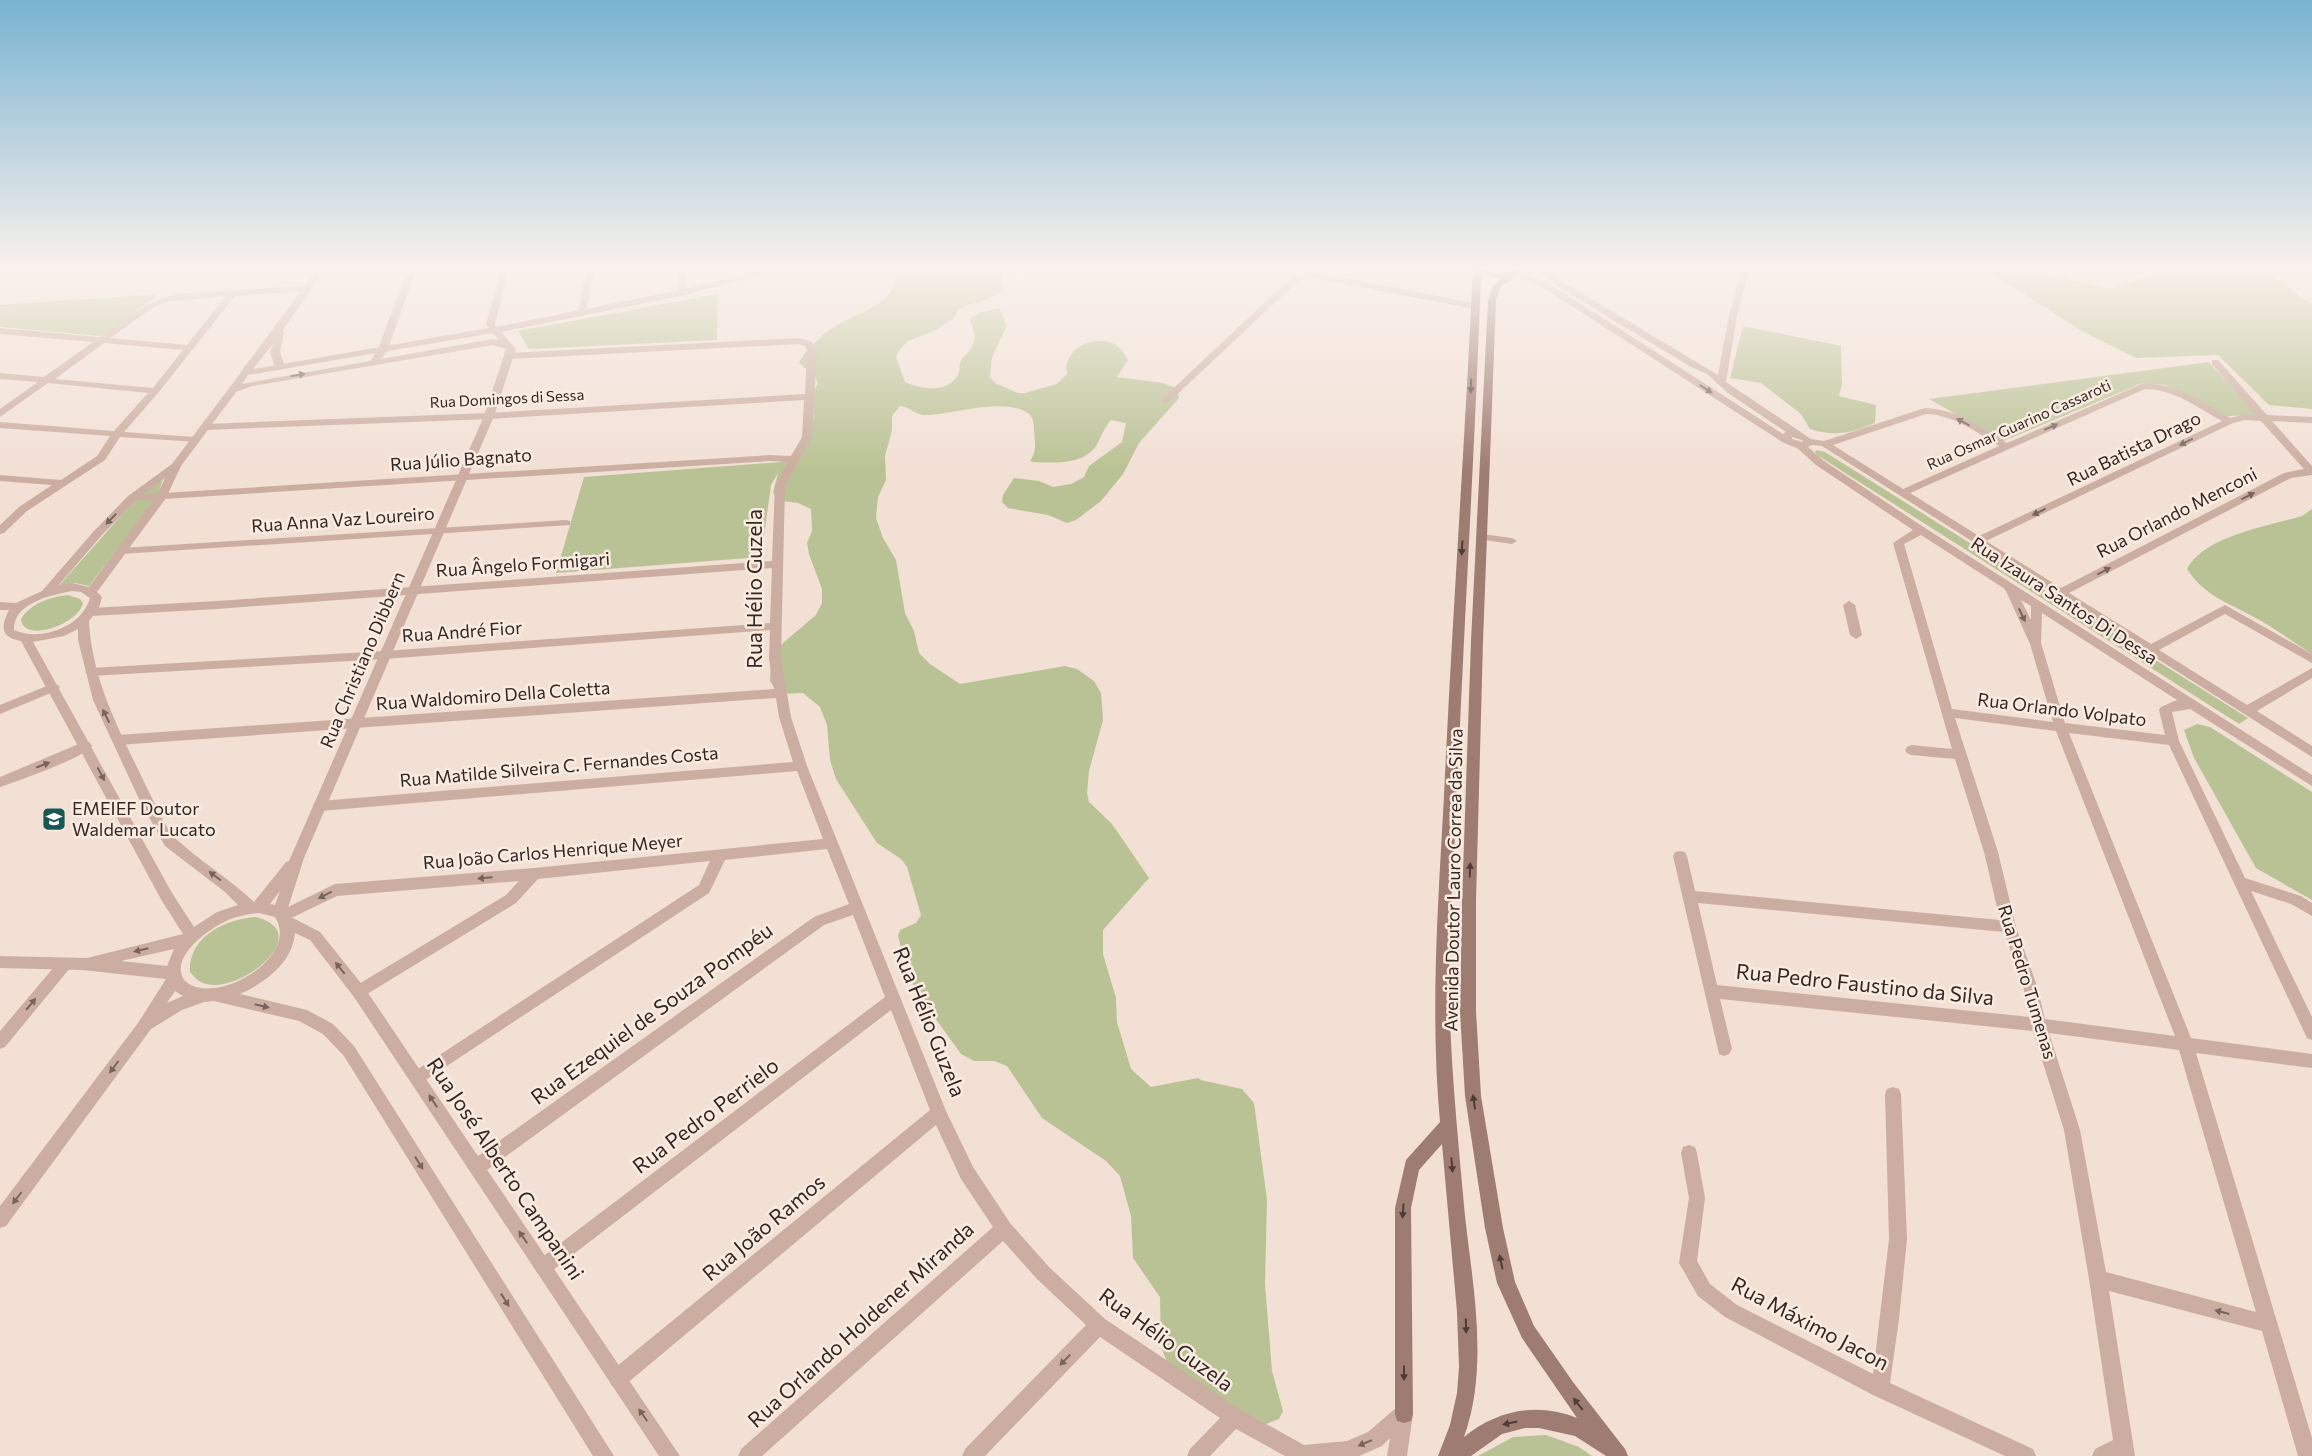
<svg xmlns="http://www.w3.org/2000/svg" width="2312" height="1456" font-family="Commissioner,sans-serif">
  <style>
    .green { fill: #b9c294 }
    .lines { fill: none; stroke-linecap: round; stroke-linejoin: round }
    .minor { fill: #cbaea1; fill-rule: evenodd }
    .tertiary { fill: #cbaea1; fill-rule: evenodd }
    .secondary { fill: #9e7c72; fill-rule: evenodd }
    .oneway { fill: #78645c }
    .oneway2 { fill: #4e3c38 }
    .labels { text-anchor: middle; stroke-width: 5; stroke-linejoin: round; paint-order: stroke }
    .far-street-label { font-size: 15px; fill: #342724; stroke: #faebe1 }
    .street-label { font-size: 18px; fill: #342724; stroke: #faebe1 }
    .poi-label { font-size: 18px; fill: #342724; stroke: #faebe1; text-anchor: start }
    .near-street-label { font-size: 21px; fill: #342724; stroke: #faebe1 }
  </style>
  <rect width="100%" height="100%" fill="#f2e0d5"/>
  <g class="green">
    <path d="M894,266H1007L1002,271L1004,291L981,302L967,305L957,311L954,318L934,331L908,341L900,349L896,357L905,382C922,389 947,394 958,375C960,370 959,365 961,360C963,357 967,354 969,351C978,340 974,331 970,319L980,313L999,308L1007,325L992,358L990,377L995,383L1018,393H1025L1057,384L1067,374C1062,349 1094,333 1116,345C1121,348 1125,355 1128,360L1117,377L1163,383L1176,388L1179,398L1139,443L1123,474L1101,501L1076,520L1067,523L1048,515L1008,508L1002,502L1003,495L1014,478L1039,481L1053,487L1071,484L1084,477L1089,466L1122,442L1126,423L1111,420C1104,428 1101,437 1096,446C1083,465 1053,463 1034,462L1030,461C1037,452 1035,443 1034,432C1034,426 1034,418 1029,414C1006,396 951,415 925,415C917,415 909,407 900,406L892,416V430L885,456L886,480L878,497L876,518L883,538L896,560L905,613L914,631L919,653L930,664L960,684L1065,666L1077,669L1094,681L1101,693L1103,720L1089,771L1087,793L1089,802L1112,824L1149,878L1103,930V954L1116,998L1117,1022L1131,1069L1151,1087L1198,1078L1201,1080L1242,1089L1254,1103L1267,1200L1265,1284L1272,1371L1283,1411L1279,1419L1266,1424L1172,1374L1161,1347L1160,1297L1133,1258L1131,1216L1120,1176L1106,1161L1042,1118L1007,1066L994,1061H974L961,1054L917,993L908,975L898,936L900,930L916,923L921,915L907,867L901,859L877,843L836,779L830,760L827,725L820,707L803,693L778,694L770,681L771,659L783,643L816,615L822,603V589L809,554L807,543L812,531L811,509L798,503L781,501L773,493L778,473L771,485L761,557L556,573L584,477L781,462C807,446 810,446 814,414C808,405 812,392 818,384L815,376L799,363C805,350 825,332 837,325C861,311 904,302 894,266Z"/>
    <path d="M1995,266H2011L2111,289L2145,277L2161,266H2258C2278,277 2293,293 2312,304V409L2269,405L2218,355L2136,358L2082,331L1988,271Z"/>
    <path d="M160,294L101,336L0,327V305Z"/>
    <path d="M718,294L717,340L529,349L518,331Z"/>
    <path d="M1743,326L1841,346L1842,384L1839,396L1876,405L1875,423C1851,433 1836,437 1810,429L1801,414L1761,383L1730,378Z"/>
    <path d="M2209,362L2258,415L2227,416L2165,385L2143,383L2003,441L1929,399Z"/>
    <path d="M1816,450L1825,452L2248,718L2239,724L1817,455L1815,452Z"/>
    <path d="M163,479L157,497L89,586L75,583L57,588L134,501Z"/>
    <path d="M2312,509V654C2292,641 2273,627 2252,616C2225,601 2205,596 2187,569C2204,536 2269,526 2302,516Z"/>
    <path d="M68,595L80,599L83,603C79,624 23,644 21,619C31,603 50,597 68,595Z"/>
    <path d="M2197,724L2210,727L2312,792V900L2256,868L2194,758L2184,730Z"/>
    <path d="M256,917C320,933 232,1002 199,981C196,979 193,975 190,972C188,937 225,919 256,917Z"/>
    <path d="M1546,1435L1579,1447L1592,1456H1478L1513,1437Z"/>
  </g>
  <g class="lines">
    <g class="minor">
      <path d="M319,266H327L283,330L284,332L280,352L285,367L283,369L280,370L275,367L270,352L273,344L248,375L245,376L240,373L301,291L235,296L158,393L124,432L195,437L200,440L198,442L120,437L105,460L27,511L4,533L0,534V525L19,507L52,485L0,481V475L61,480L97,456L110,436L0,428V422L114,431L148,393L48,383L0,417V409L38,382L0,379V373L44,377L93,342L0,334V328L100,337C125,319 146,301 177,294L305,286ZM226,296L187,345L110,338L152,308L164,302ZM104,343L183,350L153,388L55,379Z"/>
      <path d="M409,266H417L388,349L378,364H372L370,362L378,349Z"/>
      <path d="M501,266H509L495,325L498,329L494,332L486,325Z"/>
      <path d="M587,266H595L586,312L582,315L578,312Z"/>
      <path d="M679,266H687L685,293L681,296L677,293Z"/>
      <path d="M1533,266H1543L1563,282L1718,375L1729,316L1742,266H1750L1737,316L1726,382L1811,439L1824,441L1925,408C1957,409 1981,427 2007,443L2144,383C2177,384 2203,403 2231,418L2245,414L2256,415L2212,364V360H2218L2267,415L2312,417V423L2272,421L2312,466V475L2291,478L2069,593L2151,644L2225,605L2312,654V663L2225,614L2159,650L2247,705L2312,668V678L2257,711L2312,746V757L1822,446L1812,445L1808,447L1824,461L1925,528L2312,775V786L2190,709L2172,712L2179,741L2245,878L2301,896L2312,903V916L2291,904L2251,891L2312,1017V1040L2307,1038L2169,745L2069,733L2191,1038L2312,1054V1068L2196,1053L2312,1438V1456H2298L2262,1331L2109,1291L2135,1456H2092L2095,1449L2113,1440L2089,1279L2064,1130L2033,1031L1720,999L1732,1049L1729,1054L1724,1056L1719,1054L1673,856L1675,852L1680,851L1685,852L1687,856L1695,891L2000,920L1984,852L1955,759L1911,755L1907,753L1905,750L1907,747L1911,745L1952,749L1893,543L1913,530L1816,465L1797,448L1784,443L1544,288L1511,274L1518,272L1550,284L1783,434L1786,432L1728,393L1707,374L1691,367L1557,286ZM2145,389C2174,389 2198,408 2222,421L1979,536L1910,493ZM1926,414C1954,415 1976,432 1999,446L1903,489L1833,445ZM2245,420L2261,421L2304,469L2284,473L2061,588L1986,541L2233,423ZM1792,437L1802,440L1803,442L1792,439ZM1921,535L2005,589L2030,644L2053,722L1952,709L1904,544ZM2021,600L2031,606V620ZM2042,613L2177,700L2161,707L2159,710L2165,735L2065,723L2041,643ZM1955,718L2056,731L2175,1036L2045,1019L2037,986L2016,927L1998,852ZM1698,903L2004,932L2023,986L2030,1017L1717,985ZM2049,1033L2179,1050L2256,1312L2106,1272L2080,1130Z"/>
      <path d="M1314,272L1474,303L1478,306L1474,309L1314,278L1299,280L1168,403H1162V399L1293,276Z"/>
      <path d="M800,338L812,342L817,350L812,437L785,485L781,658L791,717L807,766L946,1111L973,1167L1010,1223L1049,1267L1105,1319L1241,1410L1304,1445L1347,1441L1368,1432L1397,1407L1404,1405L1411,1407L1413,1414L1407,1456H1387L1390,1438L1382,1446L1359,1456H1285L1236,1429L1210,1456H1187L1190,1449L1220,1418L1100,1337L985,1456H962L965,1449L1086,1325L1037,1279L1003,1241L762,1456H738L741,1449L993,1227L961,1179L936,1125L625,1385L618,1387L611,1385L609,1378L611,1371L930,1110L891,1010L549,1273L543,1276L537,1273L534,1267L537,1261L885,997L853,915L824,925L483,1173L477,1175L471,1173L469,1167L471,1161L814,917L849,904L827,849L725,860L709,893L418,1085L412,1083L410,1078L412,1073L699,885L710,861L538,879L516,903L359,999L354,997L352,992L354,987L506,895L519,881L337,896L283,922L278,920L276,916L278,912L335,884L534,868L823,839L797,771L320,811L315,810L313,806L315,802L320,801L793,762L779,717L776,698L118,745L112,740L118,735L774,689L769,658L770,630L385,659L91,676L85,672L91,668L385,651L770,623L772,568L217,609L91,616L85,612L91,608L217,601L772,561L775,485L788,462L770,461L132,501L127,498L132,495L770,455L791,456L802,437L804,400L489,419L205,430L200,427L205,424L489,413L805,394L807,350L805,346L799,344L510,359L505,356L510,353Z"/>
      <path d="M566,520L570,521V525L121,554L116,551L121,548Z"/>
      <path d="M1481,534L1512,538L1517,541L1512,544L1477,539L1476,537Z"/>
      <path d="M1849,601L1855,605L1862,635L1856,639L1850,635L1843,605Z"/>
      <path d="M54,683L60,687L58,690L0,714V705Z"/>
      <path d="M86,741L90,743L92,746C86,757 15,782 0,787V777Z"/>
      <path d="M65,958L70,960L72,964L70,968L5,1047L0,1049V1031L60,960Z"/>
      <path d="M1893,1087L1899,1089L1901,1094L1907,1239L1899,1319L1890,1383L2033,1449L2036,1456H2005L1873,1395L1725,1317L1698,1296L1679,1263L1689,1198L1681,1153L1683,1147L1689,1145L1695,1147L1697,1153L1705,1198L1697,1261L1710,1284L1737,1305L1873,1374L1889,1239L1885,1094L1887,1089Z"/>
    </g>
    <path class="tertiary" d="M778,266H794L681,296L501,332L516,349L494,416L304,858L287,911L291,917L320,932L364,987L680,1456H659L354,997L310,940L295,933C293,962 265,983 240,994L307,1010L333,1024L354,1046L614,1456H593L344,1056L323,1034L299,1021L214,1001L204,1002L182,1010L151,1029L6,1226L0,1228V1206L138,1023L166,979L82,970L0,968V956L87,958L183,934L162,901L21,641C1,638 0,627 9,610H0V602L16,603L42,591L94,531L128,496L172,464L242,371L506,325L681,290ZM493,333L499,341L493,339L242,384L248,375ZM493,345L506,349L484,416L289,861L286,862L254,902C230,879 201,862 176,839C166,830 153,799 146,786C121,733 92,682 89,621L99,608L102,597L97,592L166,498L181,466L236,392L252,386ZM165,478L157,495L89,587L72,583L58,586L102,535L136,500ZM72,591L81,592L90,598C82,627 41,642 14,630C13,603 51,595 72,591ZM78,629V640L93,700L140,801L165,846L225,892L238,905L217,912L194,927L172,893L33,642L64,636ZM280,891L275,905L270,904ZM259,913L275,917C301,957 215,1008 185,981C167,958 210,928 228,920C238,916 248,914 259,913ZM174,949L167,966L121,961ZM175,991L183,996L167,1003Z"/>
    <path class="secondary" d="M1482,266C1498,283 1512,266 1529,266L1501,287L1496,300L1483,641L1476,901V1011L1481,1096L1503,1228L1515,1282L1534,1326L1573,1382L1625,1449L1628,1456H1606L1575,1436L1539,1428H1525L1502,1434L1471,1456H1438L1450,1425L1457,1393L1459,1367L1457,1312L1442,1144L1419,1170L1411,1208L1413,1414L1411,1421L1404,1423L1397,1421L1395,1414V1208L1406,1160L1440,1122C1430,1013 1438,905 1444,796C1452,619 1465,443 1473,267ZM1481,274L1501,279L1493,286L1488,300L1471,641L1462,901L1460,1011L1465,1096L1485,1228L1497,1283L1522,1338L1577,1418C1537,1402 1497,1410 1464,1437C1489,1367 1473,1288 1465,1216C1458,1138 1450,1061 1449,983C1449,920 1454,857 1457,795C1464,621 1475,448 1481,274Z"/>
  </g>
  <defs><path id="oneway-solid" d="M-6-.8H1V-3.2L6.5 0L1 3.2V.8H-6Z" transform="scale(1.25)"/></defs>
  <g class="oneway">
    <use href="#oneway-solid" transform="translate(298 375) rotate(-10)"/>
    <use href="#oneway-solid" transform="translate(1706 389) rotate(33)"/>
    <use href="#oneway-solid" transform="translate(1963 422) rotate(-151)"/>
    <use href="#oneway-solid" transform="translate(2051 427) rotate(-23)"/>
    <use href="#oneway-solid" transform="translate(2186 442) rotate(154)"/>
    <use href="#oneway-solid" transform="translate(2248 496) rotate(-27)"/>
    <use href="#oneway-solid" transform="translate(2039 512) rotate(154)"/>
    <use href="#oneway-solid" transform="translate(111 519) rotate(134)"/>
    <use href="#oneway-solid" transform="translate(2104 571) rotate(-27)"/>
    <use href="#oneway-solid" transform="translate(2022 615) rotate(65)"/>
    <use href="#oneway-solid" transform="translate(106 716) rotate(-116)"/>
    <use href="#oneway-solid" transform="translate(43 765) rotate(-21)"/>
    <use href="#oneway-solid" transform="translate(101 774) rotate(62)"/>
    <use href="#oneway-solid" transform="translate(215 876) rotate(-143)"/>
    <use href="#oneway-solid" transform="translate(485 878) rotate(175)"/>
    <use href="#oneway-solid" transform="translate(325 895) rotate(153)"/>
    <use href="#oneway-solid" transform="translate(141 950) rotate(167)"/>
    <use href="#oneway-solid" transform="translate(340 968) rotate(-129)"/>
    <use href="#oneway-solid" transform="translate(31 1004) rotate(-50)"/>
    <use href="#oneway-solid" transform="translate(262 1006) rotate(13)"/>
    <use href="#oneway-solid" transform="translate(114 1067) rotate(127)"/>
    <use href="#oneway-solid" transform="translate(433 1101) rotate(-124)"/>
    <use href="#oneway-solid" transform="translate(419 1163) rotate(58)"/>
    <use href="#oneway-solid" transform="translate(17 1198) rotate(127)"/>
    <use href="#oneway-solid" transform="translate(523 1237) rotate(-124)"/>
    <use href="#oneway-solid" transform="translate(505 1300) rotate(58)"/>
    <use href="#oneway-solid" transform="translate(2222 1312) rotate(-165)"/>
    <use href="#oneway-solid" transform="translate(1065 1360) rotate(134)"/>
    <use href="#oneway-solid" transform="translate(643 1415) rotate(-124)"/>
    <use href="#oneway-solid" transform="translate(1365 1443) rotate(157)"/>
  </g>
  <g class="oneway2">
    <use href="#oneway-solid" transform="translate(1471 386) rotate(92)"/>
    <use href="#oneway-solid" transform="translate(1462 548) rotate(93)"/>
    <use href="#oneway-solid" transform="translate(1470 870) rotate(-88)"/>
    <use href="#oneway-solid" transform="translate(1474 1102) rotate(-98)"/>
    <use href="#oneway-solid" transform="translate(1452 1165) rotate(85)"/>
    <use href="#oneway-solid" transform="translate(1403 1211) rotate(94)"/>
    <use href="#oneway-solid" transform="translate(1501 1262) rotate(-102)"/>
    <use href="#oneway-solid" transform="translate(1466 1326) rotate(88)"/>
    <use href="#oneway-solid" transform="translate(1404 1373) rotate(90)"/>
    <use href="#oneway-solid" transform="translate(1578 1404) rotate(-128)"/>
    <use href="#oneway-solid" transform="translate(1510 1423) rotate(168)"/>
  </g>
  <linearGradient id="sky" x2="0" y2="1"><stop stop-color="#79b3d0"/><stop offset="0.57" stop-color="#f9f1ec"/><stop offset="1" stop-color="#f9f1ec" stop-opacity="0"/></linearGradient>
  <rect width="2312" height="470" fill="url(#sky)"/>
  <defs>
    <g id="school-square" transform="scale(1.25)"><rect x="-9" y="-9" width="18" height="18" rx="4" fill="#175853" stroke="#faebe1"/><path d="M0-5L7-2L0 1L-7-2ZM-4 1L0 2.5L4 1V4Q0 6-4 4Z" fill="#fff"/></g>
  </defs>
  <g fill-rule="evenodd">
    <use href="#school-square" x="54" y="819"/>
  </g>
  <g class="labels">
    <g class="far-street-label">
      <text transform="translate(507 399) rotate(-3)" y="5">Rua Domingos di Sessa</text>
      <text transform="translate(2019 425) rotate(-24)" y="5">Rua Osmar Guarino Cassaroti</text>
    </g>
    <g class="street-label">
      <text transform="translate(2134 449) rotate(-26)" y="6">Rua Batista Drago</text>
      <text transform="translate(461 460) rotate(-4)" y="6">Rua Júlio Bagnato</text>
      <text transform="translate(2177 513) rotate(-27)" y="6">Rua Orlando Menconi</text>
      <text transform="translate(343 520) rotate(-4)" y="6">Rua Anna Vaz Loureiro</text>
      <text transform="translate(523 565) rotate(-4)" y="6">Rua Ângelo Formigari</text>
      <text transform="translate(2064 601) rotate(33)" y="6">Rua Izaura Santos Di Dessa</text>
      <text transform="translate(462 632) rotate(-4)" y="6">Rua André Fior</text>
      <text transform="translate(363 660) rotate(-67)" y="6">Rua Christiano Dibbern</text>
      <text transform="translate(493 696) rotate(-4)" y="6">Rua Waldomiro Della Coletta</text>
      <text transform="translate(2062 710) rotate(7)" y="6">Rua Orlando Volpato</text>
      <text transform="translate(559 767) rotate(-5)" y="6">Rua Matilde Silveira C. Fernandes Costa</text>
      <text transform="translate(553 852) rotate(-5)" y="6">Rua João Carlos Henrique Meyer</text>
      <text transform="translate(1454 880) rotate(-89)" y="6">Avenida Doutor Lauro Correa da Silva</text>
      <text transform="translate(2027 982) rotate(73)" y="6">Rua Pedro Tumenas</text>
    </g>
    <g class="poi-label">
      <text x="72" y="815">EMEIEF Doutor<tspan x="72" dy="21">Waldemar Lucato</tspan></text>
    </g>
    <g class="near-street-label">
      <text transform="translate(755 589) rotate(-90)" y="7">Rua Hélio Guzela</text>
      <text transform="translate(1865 985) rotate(6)" y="7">Rua Pedro Faustino da Silva</text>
      <text transform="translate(652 1014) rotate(-36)" y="7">Rua Ezequiel de Souza Pompéu</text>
      <text transform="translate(929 1022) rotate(68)" y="7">Rua Hélio Guzela</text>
      <text transform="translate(706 1116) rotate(-37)" y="7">Rua Pedro Perrielo</text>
      <text transform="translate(505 1169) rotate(56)" y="7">Rua José Alberto Campanini</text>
      <text transform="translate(764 1228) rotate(-40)" y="7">Rua João Ramos</text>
      <text transform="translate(1810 1324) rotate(28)" y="7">Rua Máximo Jacon</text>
      <text transform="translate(861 1325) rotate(-42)" y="7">Rua Orlando Holdener Miranda</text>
      <text transform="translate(1166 1340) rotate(36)" y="7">Rua Hélio Guzela</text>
    </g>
  </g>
</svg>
